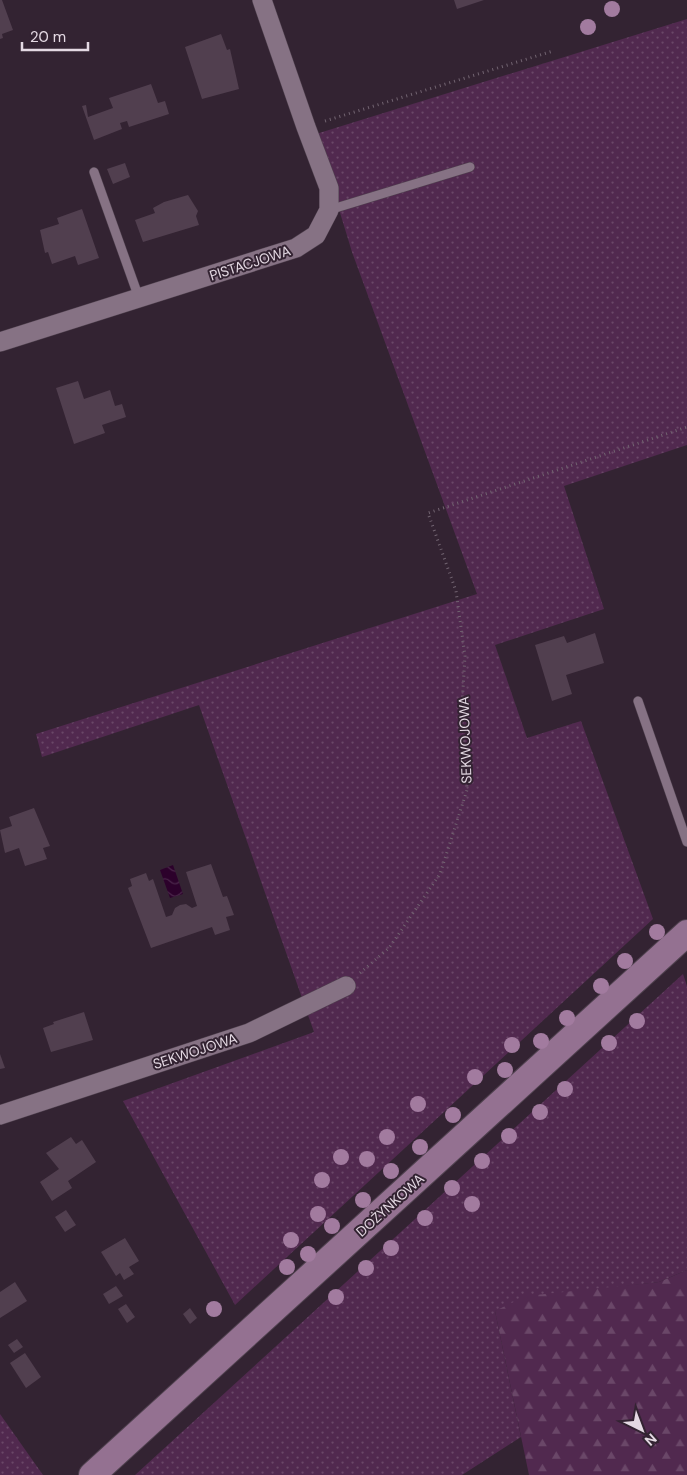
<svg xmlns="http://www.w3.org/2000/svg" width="687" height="1475" font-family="'DM Sans',sans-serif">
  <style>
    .grass { fill: url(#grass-dots) }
    .forest { fill: url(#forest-firs) }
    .water { fill: url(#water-waves) }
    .building { fill: #513f4f }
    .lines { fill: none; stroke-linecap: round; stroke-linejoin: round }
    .lane-casing { stroke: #4f414e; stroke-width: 10 }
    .street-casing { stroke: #4f414e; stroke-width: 20 }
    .secondary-casing { stroke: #4f414e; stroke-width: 28 }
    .path { stroke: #726471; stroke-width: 3; stroke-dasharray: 1 4; stroke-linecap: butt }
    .lane { stroke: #867284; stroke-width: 9 }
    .street { stroke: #867284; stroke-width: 19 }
    .secondary { stroke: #947191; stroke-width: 26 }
    .tree { fill: #a27b9f }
    .labels { text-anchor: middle; stroke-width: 4; stroke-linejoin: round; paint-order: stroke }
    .street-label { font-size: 14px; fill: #e4d9e3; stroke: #332332 }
  </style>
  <defs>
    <pattern id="grass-dots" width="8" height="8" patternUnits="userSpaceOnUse" patternTransform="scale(1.25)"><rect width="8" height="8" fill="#51294f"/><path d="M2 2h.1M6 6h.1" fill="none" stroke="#6a4768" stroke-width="1.8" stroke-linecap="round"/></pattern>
    <pattern id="forest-firs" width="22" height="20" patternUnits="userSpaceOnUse" patternTransform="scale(1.25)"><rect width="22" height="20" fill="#51294f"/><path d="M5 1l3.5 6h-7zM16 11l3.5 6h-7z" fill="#6a4768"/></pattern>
    <pattern id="water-waves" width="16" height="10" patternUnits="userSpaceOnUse" patternTransform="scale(1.25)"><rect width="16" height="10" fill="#2c012b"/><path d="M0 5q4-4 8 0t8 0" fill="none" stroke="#4a254a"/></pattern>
  </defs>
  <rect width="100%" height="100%" fill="#332332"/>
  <g class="grass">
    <path d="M687,19V445L564,486L604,609L495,645L527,738L581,721L653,919L235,1305L123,1101L314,1032L199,705L42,757L36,734L477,594L352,252L316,134Z"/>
    <path d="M683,974L687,986V1270L659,1282L601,1289L495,1311L521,1437L462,1475H135Z"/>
    <path d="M0,1414L43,1475H0Z"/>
  </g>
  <path class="forest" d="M687,1270V1475H529L495,1311L526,1296L659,1282Z"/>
  <path class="water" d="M173,865L183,894L170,898L160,870Z"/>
  <g class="building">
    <path d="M0,0H2L13,30L2,34L3,38L0,39Z"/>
    <path d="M454,0H484L457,9Z"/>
    <path d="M221,34L227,50L230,49L239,89L202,99L185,47Z"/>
    <path d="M151,84L158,103L165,101L169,114L129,127L127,121L120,123L122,129L94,140L82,106L86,105L88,117L113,108L109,98Z"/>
    <path d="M125,163L130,177L113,184L107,169Z"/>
    <path d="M188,195L198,211L196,216L199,225L143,242L135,220L155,213L153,208L164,202Z"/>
    <path d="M82,209L99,258L78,265L75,256L52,264L48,252L45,253L40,230L59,224L57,218Z"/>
    <path d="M78,381L84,399L110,390L115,406L122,404L126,417L102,425L105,433L74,444L56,388Z"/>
    <path d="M595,633L604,663L566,675L572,694L552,701L535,645L564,636L567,643Z"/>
    <path d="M34,808L50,846L43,848L47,859L25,866L19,848L5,853L0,830L12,826L9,817Z"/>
    <path d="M211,864L223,897L227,896L234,915L226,917L230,930L215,935L212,927L151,948L128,888L132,886L130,879L146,873L149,881L153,879L166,917L172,915L175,908L180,905L186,904L192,908L197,906L186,872Z"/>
    <path d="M84,1012L93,1040L51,1052L43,1028L54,1024L53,1022Z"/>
    <path d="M0,1054L5,1068L0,1069Z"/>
    <path d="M71,1137L76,1144L82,1140L96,1162L68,1181L72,1188L52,1201L40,1182L59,1169L46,1153Z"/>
    <path d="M66,1210L76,1225L65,1232L55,1217Z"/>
    <path d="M125,1238L139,1261L129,1267L134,1274L124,1280L120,1273L116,1276L101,1252Z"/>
    <path d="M15,1282L27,1301L0,1318V1292Z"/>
    <path d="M116,1286L123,1296L109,1304L103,1294Z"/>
    <path d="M126,1304L135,1317L127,1323L118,1309Z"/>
    <path d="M190,1308L197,1318L190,1324L183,1314Z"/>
    <path d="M17,1339L23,1347L14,1353L8,1345Z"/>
    <path d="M25,1353L41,1377L26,1388L10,1363Z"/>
  </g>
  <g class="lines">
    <g class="lane-casing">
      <g id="lane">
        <path d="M94,172L139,298"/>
        <path d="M329,210L470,167"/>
        <path d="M638,701L687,842"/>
      </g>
    </g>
    <g class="street-casing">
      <g id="street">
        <path d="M0,342L296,248L316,235L329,210V188L306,127L262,0"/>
        <path d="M0,1115L249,1033L346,986"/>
      </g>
    </g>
    <g class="secondary-casing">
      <path id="secondary" d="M92,1475L687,933"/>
    </g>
    <g class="path">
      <path d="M325,121L553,51"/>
      <path d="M360,973L389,948L440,874L467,790L462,706L465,656L456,591L428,513L687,427"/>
    </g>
    <use href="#lane" class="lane"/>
    <use href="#street" class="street"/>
    <use href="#secondary" class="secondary"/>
  </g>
  <g class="tree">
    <circle cx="612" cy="9" r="8"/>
    <circle cx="588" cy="27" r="8"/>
    <circle cx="657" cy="932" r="8"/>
    <circle cx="625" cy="961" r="8"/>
    <circle cx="601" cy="986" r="8"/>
    <circle cx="567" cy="1018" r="8"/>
    <circle cx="637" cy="1021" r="8"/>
    <circle cx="541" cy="1041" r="8"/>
    <circle cx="609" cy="1043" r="8"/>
    <circle cx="512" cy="1045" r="8"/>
    <circle cx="505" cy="1070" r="8"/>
    <circle cx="475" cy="1077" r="8"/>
    <circle cx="565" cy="1089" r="8"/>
    <circle cx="418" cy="1104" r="8"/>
    <circle cx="540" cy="1112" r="8"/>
    <circle cx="453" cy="1115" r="8"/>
    <circle cx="509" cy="1136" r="8"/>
    <circle cx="387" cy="1137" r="8"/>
    <circle cx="420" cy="1147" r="8"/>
    <circle cx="341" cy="1157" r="8"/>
    <circle cx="367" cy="1159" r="8"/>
    <circle cx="482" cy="1161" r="8"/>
    <circle cx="391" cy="1171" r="8"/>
    <circle cx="322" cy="1180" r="8"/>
    <circle cx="452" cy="1188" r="8"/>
    <circle cx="363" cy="1200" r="8"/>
    <circle cx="472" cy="1204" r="8"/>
    <circle cx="318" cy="1214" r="8"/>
    <circle cx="425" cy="1218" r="8"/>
    <circle cx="332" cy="1226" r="8"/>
    <circle cx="291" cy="1240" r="8"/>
    <circle cx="391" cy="1248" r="8"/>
    <circle cx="308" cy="1254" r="8"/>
    <circle cx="287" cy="1267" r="8"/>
    <circle cx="366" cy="1268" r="8"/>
    <circle cx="336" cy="1297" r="8"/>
    <circle cx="214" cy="1309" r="8"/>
  </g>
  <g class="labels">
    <g class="street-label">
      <text transform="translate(250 263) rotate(-18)" y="5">PISTACJOWA</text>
      <text transform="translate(465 740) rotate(-92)" y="5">SEKWOJOWA</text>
      <text transform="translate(195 1051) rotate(-18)" y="5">SEKWOJOWA</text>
      <text transform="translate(390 1205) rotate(-42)" y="5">DOŻYNKOWA</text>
    </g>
  </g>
  <g transform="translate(642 1430) rotate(138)" stroke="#332332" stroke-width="4" paint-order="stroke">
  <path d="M0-4L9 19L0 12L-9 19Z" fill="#e4d9e3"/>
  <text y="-8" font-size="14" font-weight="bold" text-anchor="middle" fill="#e4d9e3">N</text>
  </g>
  <path d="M22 42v8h66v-8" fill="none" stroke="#e4d9e3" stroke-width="2.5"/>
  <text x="30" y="42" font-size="15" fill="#e4d9e3" stroke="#332332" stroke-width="4" paint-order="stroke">20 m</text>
</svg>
